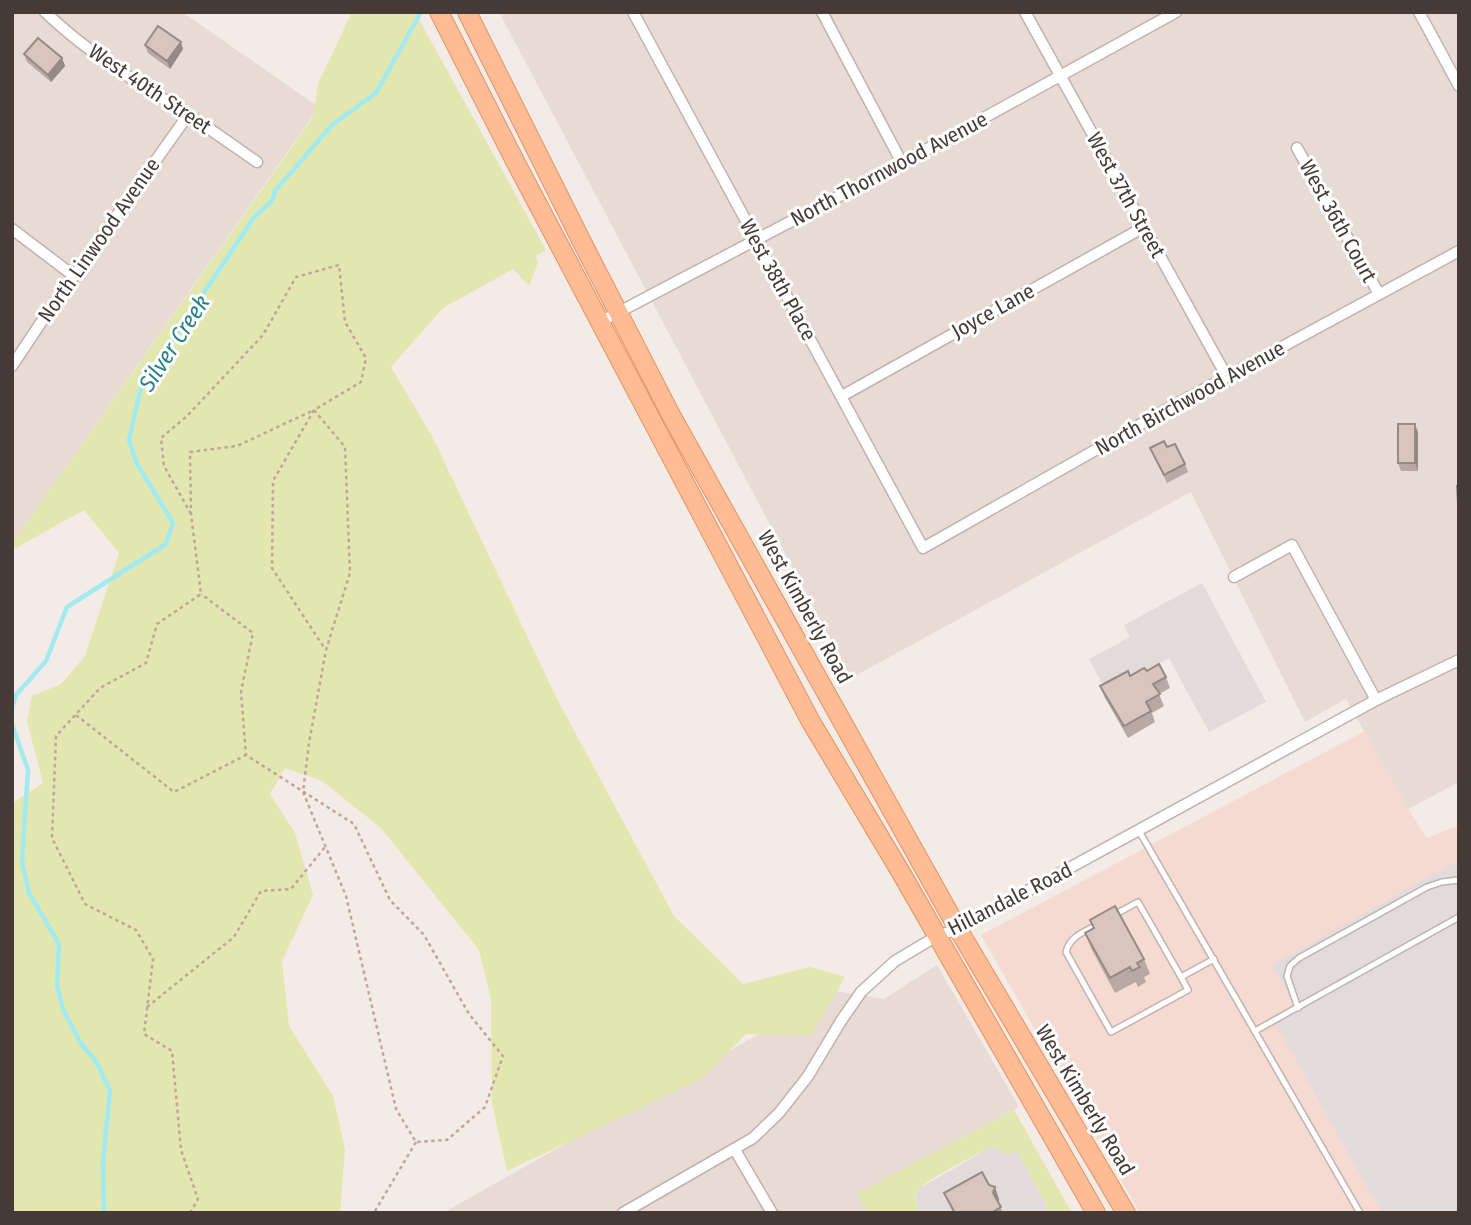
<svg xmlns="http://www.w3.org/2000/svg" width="1471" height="1225" font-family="'Fira Sans Condensed',sans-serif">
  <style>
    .residential { fill: #e7dbd4 }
    .commercial { fill: #f5dad1 }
    .green { fill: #e1e7af }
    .parking { fill: #e1dcdb }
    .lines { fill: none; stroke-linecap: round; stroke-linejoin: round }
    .stream { stroke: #a2eaf0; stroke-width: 4.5 }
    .lane-casing { stroke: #c1b3ab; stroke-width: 8 }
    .street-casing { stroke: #c1b3ab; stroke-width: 13 }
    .primary-casing { stroke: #e39264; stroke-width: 20 }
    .path { stroke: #c0a69a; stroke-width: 2.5; stroke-dasharray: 3.5 3.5; stroke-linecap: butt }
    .lane { stroke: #fff; stroke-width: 5 }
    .street { stroke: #fff; stroke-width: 10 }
    .primary { stroke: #fdbc94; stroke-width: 18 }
    .wall { fill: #b9a9a3 }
    .shaded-wall { fill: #968a85 }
    .building { fill: #d7c5be; stroke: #968a85; stroke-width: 2 }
    .labels { text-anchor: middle; stroke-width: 6; stroke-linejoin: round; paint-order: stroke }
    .street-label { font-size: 21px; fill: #453a35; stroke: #fff }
    .water-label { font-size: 23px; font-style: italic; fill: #288089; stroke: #fff }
  </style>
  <rect width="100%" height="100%" fill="#f3ebe6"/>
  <g class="residential">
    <path d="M12,12H182L319,107L12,544Z"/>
    <path d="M499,12H1459V782L1408,809L1346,699L1305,722L1191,492L851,678Z"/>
    <path d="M937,965L1019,1107L858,1194L868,1213H443L835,991L884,999Z"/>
  </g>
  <path class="commercial" d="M1365,731L1408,809L1427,838L1459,825V1213H1140L981,935Z"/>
  <g class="green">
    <path d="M352,12H417L421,23L546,250L536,256L538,262L529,286L513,269L443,308L391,367L432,436L556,697L674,916L743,984L810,967L845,977L811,1035L746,1034L701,1079L507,1171L492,1103L491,999L479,950L381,828L322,781L285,768L270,794L295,833L313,895L282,961L289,1026L333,1096L345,1149L340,1213H12V803L43,783L27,721L32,696L61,684L85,656L119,553L84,510L12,550V544L313,117L318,84Z"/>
    <path d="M1014,1110L1072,1213H1040L1048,1208L1016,1150L1007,1155C1001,1150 995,1146 987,1149C972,1157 926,1179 918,1191C913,1199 917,1206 921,1213H868L857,1194Z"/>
  </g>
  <g class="parking">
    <path d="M1202,583L1266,702L1209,732L1169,658L1106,691L1089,659L1130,637L1124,625Z"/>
    <path d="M1459,860V1213H1382L1272,1017L1294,1004L1272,965Z"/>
    <path d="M989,1148H995L1001,1150L1007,1155L1016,1150L1048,1208L1040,1213H921L916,1202V1196L920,1188Z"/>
  </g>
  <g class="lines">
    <g class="stream">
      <path d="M12,708L16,695L46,661L67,607L166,544L173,523L137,464L129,440L141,387L255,216L272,201L275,191L332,125L376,93L421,12"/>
      <path d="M12,724L28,770L22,862L29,893L59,944L57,986L63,1009L80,1042L97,1063L110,1091L103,1162L104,1213"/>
    </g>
    <g class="lane-casing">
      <g id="lane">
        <path d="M1139,831L1360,1213"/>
        <path d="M1114,915L1138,902L1181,977L1214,959"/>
        <path d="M1097,925C1084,932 1070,936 1066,952L1111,1032L1188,990L1181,977"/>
        <path d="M1298,1008L1287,976L1290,966L1299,958L1427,887L1442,882L1459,880"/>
        <path d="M1255,1031L1459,917"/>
      </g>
    </g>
    <g class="street-casing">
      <g id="street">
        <path d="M45,12C88,53 136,82 186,113C210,129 234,146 257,162"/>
        <path d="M633,12L923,548L1171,407L1459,251"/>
        <path d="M822,12L902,163"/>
        <path d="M1025,12L1227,377"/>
        <path d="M1419,12L1459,86"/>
        <path d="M1297,148L1379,294"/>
        <path d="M12,229L74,276"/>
        <path d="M600,322L902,163L1176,12"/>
        <path d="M12,366L46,315L188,115"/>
        <path d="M842,396L1144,227"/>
        <path d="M1234,577L1292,545L1376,700"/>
        <path d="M735,1150L772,1213"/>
        <path d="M623,1213L753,1138L779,1113L808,1076L841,1021L861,992L895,961L937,936L958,929L1376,700L1459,660"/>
      </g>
    </g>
    <g class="primary-casing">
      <g id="primary">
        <path d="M439,12L516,163L811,722L900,871L1096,1213"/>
        <path d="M467,12L584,246L672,417L958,929L1126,1213"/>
      </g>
    </g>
    <g class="path">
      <path d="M314,410L273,481L272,568L325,649"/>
      <path d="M191,514L164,466L161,438L187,416L263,335L296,277L339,265L345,322L366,358L361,382L314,410L345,447L350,573L326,650L309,743L303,792L346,896L396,1109L416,1142L447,1140L485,1107L503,1056L469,1014L424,935L390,900L354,824L246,755L241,692L253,633L201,594"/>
      <path d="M76,715L174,792L246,755"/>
      <path d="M147,1007L234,937L261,891L291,889L325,847"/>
      <path d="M190,1213L198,1199L181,1150L172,1051L144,1034L153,959L136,930L85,904L52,838L56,736L100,688L146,663L157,624L201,594L191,514L190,452L237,446L314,410"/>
      <path d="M368,1213L375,1211L416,1142"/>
    </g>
    <use href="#lane" class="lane"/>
    <use href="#street" class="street"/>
    <use href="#primary" class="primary"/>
  </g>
  <g class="wall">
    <path d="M145,45L183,49L170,69L148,53Z"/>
    <path d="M24,54L62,58L65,66L51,82L27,62Z"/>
    <path d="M1418,432V471H1401L1398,463Z"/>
    <path d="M1167,447L1185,464L1188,472L1167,483L1150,448Z"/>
    <path d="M1147,671L1166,677L1170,688L1159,694L1164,706L1152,713L1155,722L1128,738L1105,698L1100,686Z"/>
    <path d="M1090,920L1144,959L1150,974L1144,977L1146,982L1138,987L1136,982L1115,993L1091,948L1085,933L1093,928Z"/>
    <path d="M989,1185L999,1199L998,1202L1003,1213H953L944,1193Z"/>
  </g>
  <g class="shaded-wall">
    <path d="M181,42L183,49L170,69L167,61Z"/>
    <path d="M62,58L65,66L51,82L48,75Z"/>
    <path d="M1415,424L1418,432V471L1415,463Z"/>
    <path d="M995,1187L999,1199L998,1205L993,1193Z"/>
  </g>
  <g class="building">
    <path d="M158,26L181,42L167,61L145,45Z"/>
    <path d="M38,38L62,58L48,75L24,54Z"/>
    <rect x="1398" y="424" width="17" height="39"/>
    <path d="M1164,441L1167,447L1175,444L1185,464L1164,475L1150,448Z"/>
    <path d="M1457,486H1459V503H1458Z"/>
    <path d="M1159,664L1166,677L1153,684L1160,694L1146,702L1151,711L1124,726L1100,686L1128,671L1130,676L1144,668L1147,671Z"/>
    <path d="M1115,906L1144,959L1137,963L1140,967L1132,971L1130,967L1110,978L1085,933L1094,928L1090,920Z"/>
    <path d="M982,1172L989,1185L995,1187L993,1193L1001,1207L991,1213H955L944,1193Z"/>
  </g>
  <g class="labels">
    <g class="street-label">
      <text transform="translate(150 89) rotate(34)" y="7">West 40th Street</text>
      <text transform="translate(889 169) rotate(-28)" y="7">North Thornwood Avenue</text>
      <text transform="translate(1126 195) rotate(61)" y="7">West 37th Street</text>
      <text transform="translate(1338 221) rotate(61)" y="7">West 36th Court</text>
      <text transform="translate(99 240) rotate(-55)" y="7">North Linwood Avenue</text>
      <text transform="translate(778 280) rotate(61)" y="7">West 38th Place</text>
      <text transform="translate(993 311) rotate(-29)" y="7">Joyce Lane</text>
      <text transform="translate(1190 398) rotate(-29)" y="7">North Birchwood Avenue</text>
      <text transform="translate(805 607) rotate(61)" y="7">West Kimberly Road</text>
      <text transform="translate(1010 899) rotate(-27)" y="7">Hillandale Road</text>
      <text transform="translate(1085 1100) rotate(59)" y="7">West Kimberly Road</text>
    </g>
    <g class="water-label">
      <text transform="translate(174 343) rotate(-57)" y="8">Silver Creek</text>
    </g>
  </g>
  <rect width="1471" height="1225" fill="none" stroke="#453a35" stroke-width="28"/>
</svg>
